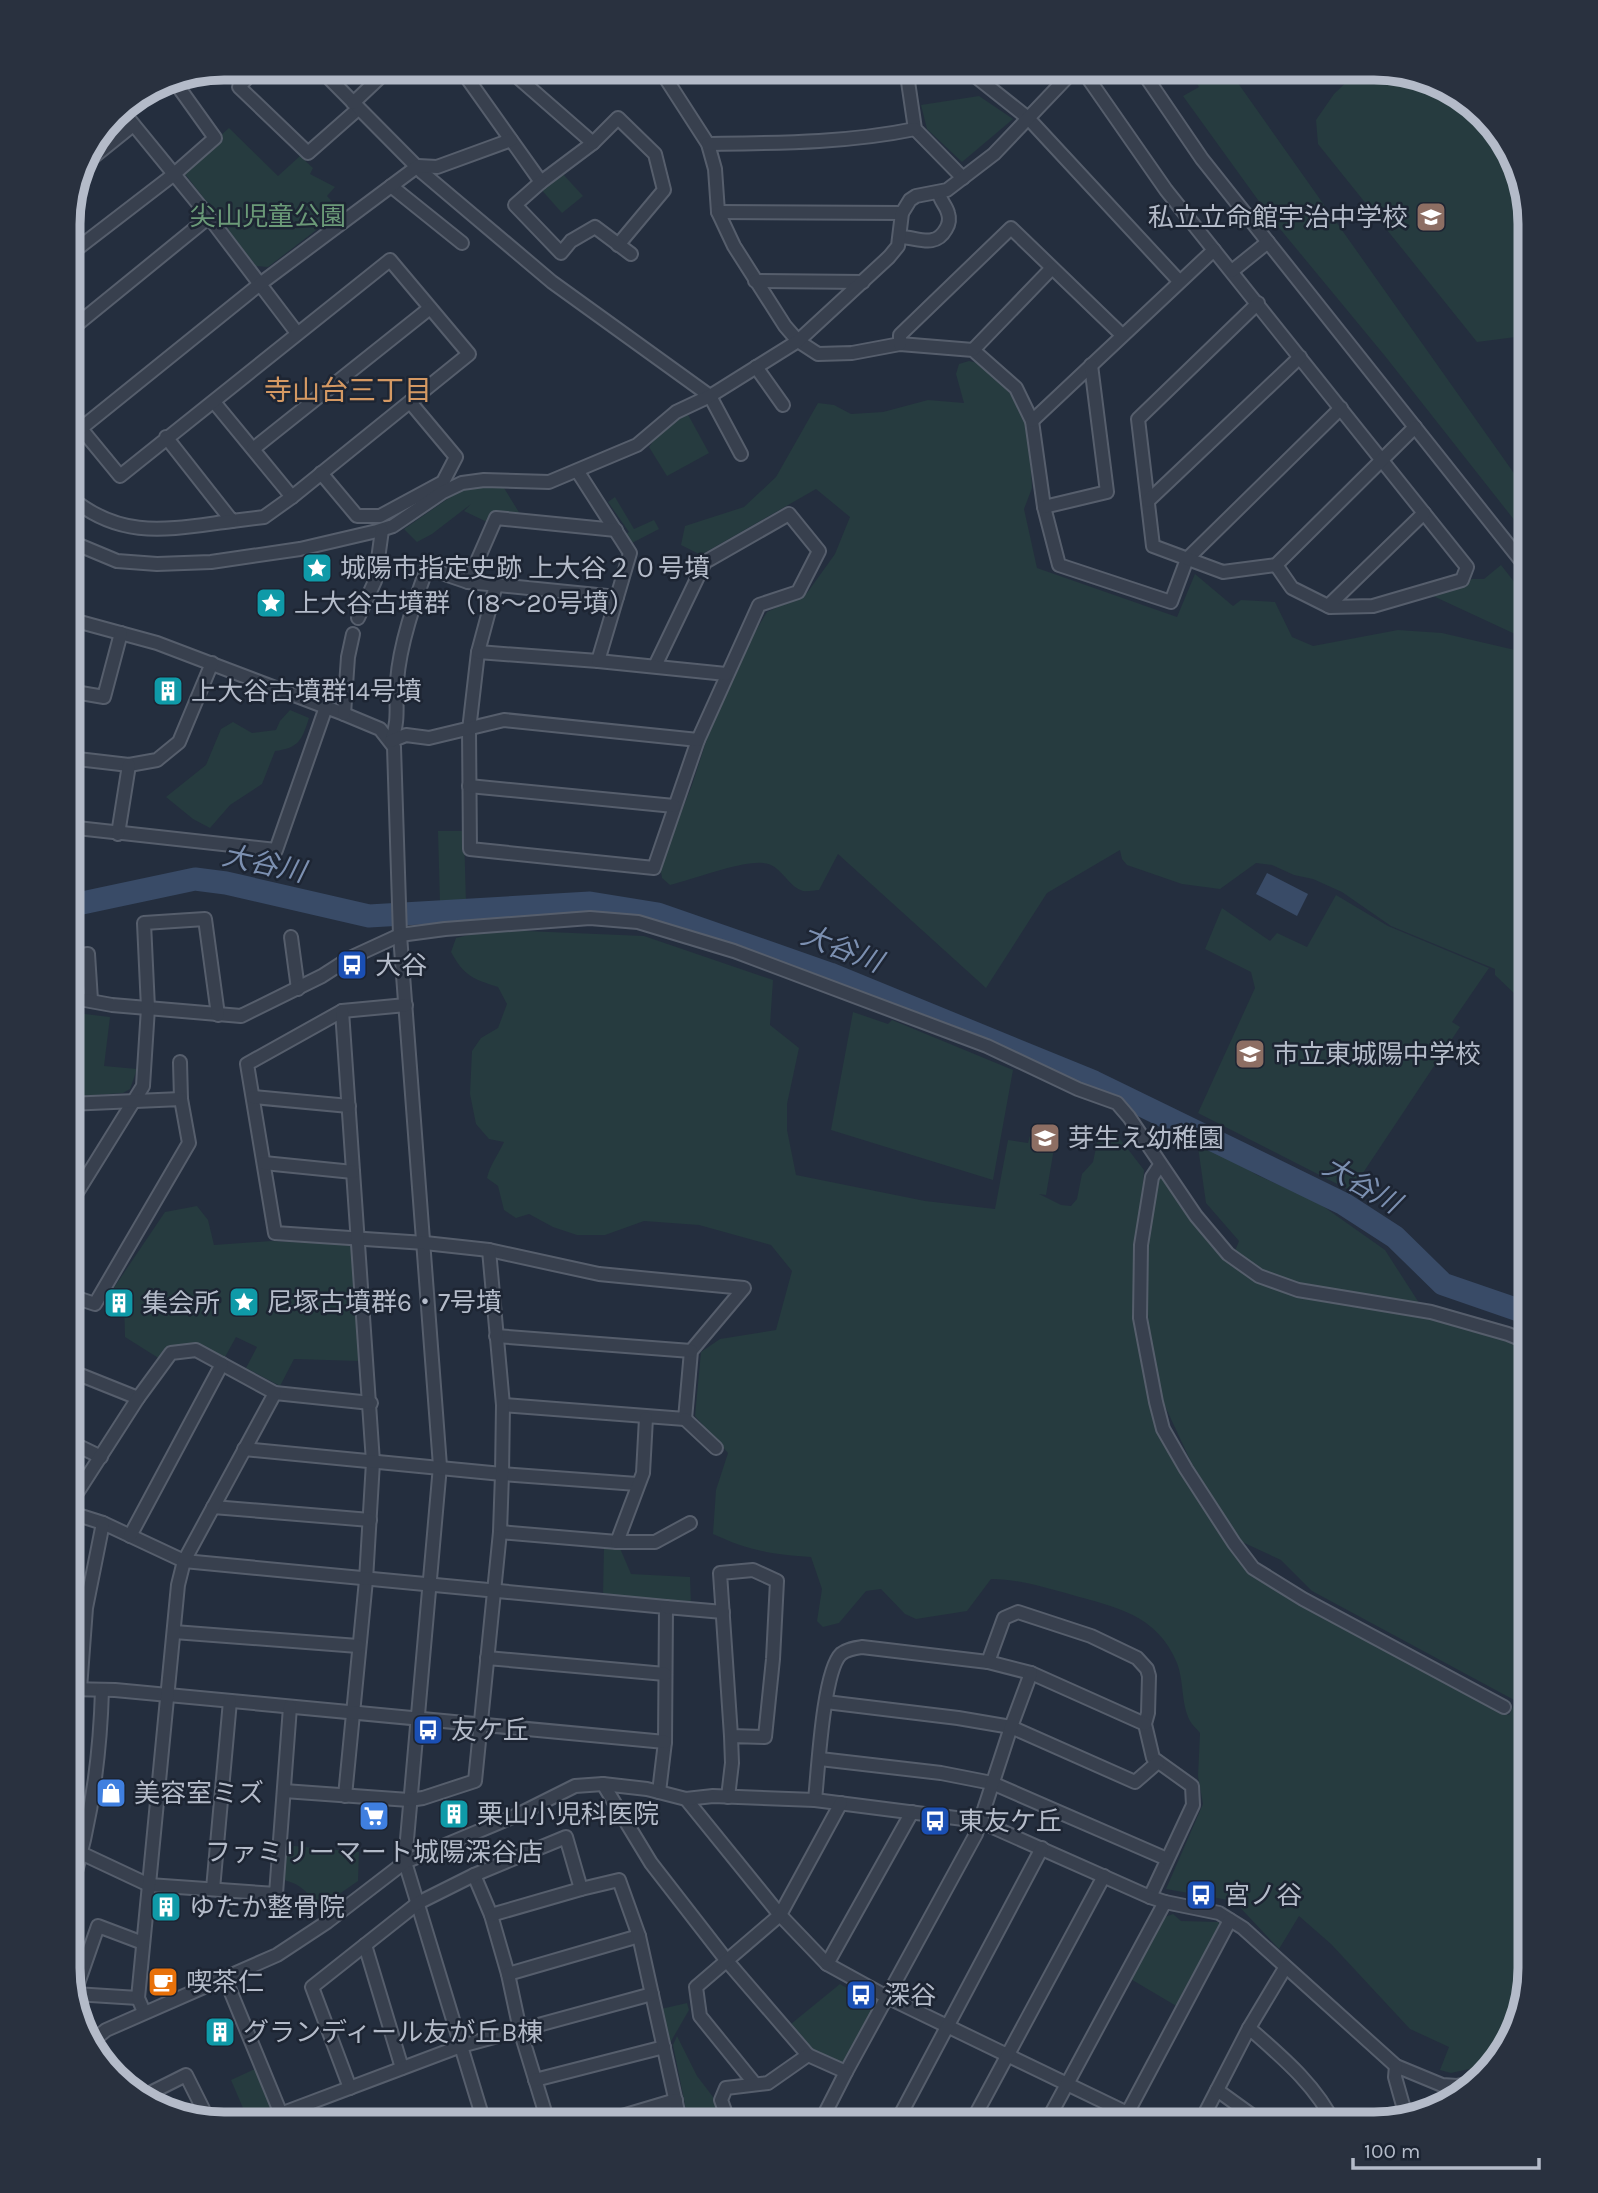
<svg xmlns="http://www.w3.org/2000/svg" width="1598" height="2193" font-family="Karla,'Noto Sans JP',sans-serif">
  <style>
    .green { fill: #263b3f }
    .water { fill: #394b67 }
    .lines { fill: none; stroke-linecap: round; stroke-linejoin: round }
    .river { stroke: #394b67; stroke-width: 23 }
    .minor-casing { stroke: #565e6c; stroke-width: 16 }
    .minor { stroke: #38404e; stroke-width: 12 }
    .labels { text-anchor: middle; stroke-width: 5; stroke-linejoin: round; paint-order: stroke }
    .park-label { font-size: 26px; fill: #6b9a78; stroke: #1d2533 }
    .poi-label { font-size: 26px; fill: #b4bbc9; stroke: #1d2533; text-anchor: start }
    .neighbourhood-label { font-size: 28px; fill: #d59963; stroke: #1d2533 }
    .water-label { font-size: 28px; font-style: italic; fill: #7c90b1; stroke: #1d2533 }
    .rim { fill: none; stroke: #b4bbc9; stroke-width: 9 }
  </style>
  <rect width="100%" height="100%" fill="#242e3e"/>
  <g class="green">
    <path d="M1188,69H1228L1530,496V540L1385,356L1271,218L1183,96L1199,87Z"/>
    <path d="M1311,69H1343L1323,84Z"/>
    <path d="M1360,69H1384L1452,89L1509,146L1530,224V331L1516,337L1477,342L1318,144L1316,120L1334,94Z"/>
    <path d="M979,96L1013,119L962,162L927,129L921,105Z"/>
    <path d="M229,128L278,176L300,156L313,168L310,174L335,187L327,196L341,211L268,267L256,266L182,170Z"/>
    <path d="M561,172L583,196L562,213L539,187Z"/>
    <path d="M969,361L978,363L1016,398L1029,434L1032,488L1024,509L1037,568L1177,617L1195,574L1233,606L1241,600L1275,602L1292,637L1313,646L1398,630L1442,633L1515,650L1530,660V1111L1520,1098L1518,997L1495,975V969L1391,926L1342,892L1313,879L1294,875L1272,865L1256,863L1220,889L1182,884L1127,865L1122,859L1120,850L1047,893L986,988L838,854L819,890C815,890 807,892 803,891C787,886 781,864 763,863C740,861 695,879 670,885L662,878L660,866L692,785L726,680L767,612L807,593L835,554L850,517L816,489L701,555L681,545L685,526L744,507L776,477L818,403L834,405L851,414L883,412L928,400L964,403L956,374L959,364Z"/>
    <path d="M686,411L709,453L667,476L649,447L659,433Z"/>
    <path d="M501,483L520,514L493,513L487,522L464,511L471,504L432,534L417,542L404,529L459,491L473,485Z"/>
    <path d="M615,497L634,529L654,520L659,529L632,543L626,534L629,532L608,502Z"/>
    <path d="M1501,565L1530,602V637L1515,634L1431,595L1472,579H1484Z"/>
    <path d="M290,710L309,718C302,740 299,748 275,751L262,784L230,805L210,828L193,819L166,797L206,765L221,729L233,722L252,733L276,730L280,721Z"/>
    <path d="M438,831H464L466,904H440Z"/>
    <path d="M1336,895L1388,926L1489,968L1452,1022L1460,1027L1351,1191L1198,1113L1255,988L1251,972L1205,949L1222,908L1270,941L1277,933L1307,947Z"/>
    <path d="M504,930L644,936L773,980L770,1025L799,1048L787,1104V1130L796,1175L925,1201L995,1209L1008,1140L1028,1143L1031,1132L1056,1137L1046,1195L1039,1194L1061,1205L1071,1206L1077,1199L1082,1174L1093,1162L1097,1143L1105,1132L1117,1135L1144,1170L1134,1320L1155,1426L1184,1475L1248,1572L1297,1604L1302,1605L1509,1715L1516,1701L1312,1591L1281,1560L1240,1541L1192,1464L1164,1404L1151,1346L1146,1294L1145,1241L1158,1177H1161C1182,1208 1203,1236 1231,1261L1239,1241L1206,1203L1198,1147L1226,1156L1257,1175L1317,1202L1385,1250L1423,1309L1443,1322L1488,1332L1530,1348V1969L1509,2047L1492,2064L1451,2073L1440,2070L1449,2047L1410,2029L1331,1944L1299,1916L1279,1949L1234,1901L1166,1889L1203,1804L1198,1776L1200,1733C1197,1729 1192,1725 1190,1721C1181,1704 1184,1681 1177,1663C1157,1614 1115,1607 1069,1594C1042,1587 1019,1579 991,1579L967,1611L916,1619L905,1614L881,1589L866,1591L839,1623L823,1627L817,1621L822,1589L811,1557C773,1555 747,1550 713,1534L716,1490L728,1453L695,1416L701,1352L720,1339L776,1330L792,1271L771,1245L699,1225L644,1221L605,1235H577L553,1227L529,1214L516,1218L504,1210L498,1186L487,1178C490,1165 498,1155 504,1142L489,1139L476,1124L470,1094L472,1051L481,1038L498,1028L507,1004L498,987C473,979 464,976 451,952L456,938L477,933Z"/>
    <path d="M68,1012L110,1017L104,1066L137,1069L130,1089L123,1093L68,1097Z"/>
    <path d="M853,1012L888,1024L892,1020L1013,1070L993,1180L831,1130Z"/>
    <path d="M197,1206L208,1220L214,1245L271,1241L352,1245L359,1361L294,1359L280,1386L246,1368L257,1347L236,1337L225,1357L196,1346H169L160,1359L125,1337L124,1297L113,1291V1289L165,1212Z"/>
    <path d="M604,1546H619L631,1574L690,1577L691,1605L603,1596Z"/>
    <path d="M284,1845L359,1852L358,1881L319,1908C310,1894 299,1882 282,1880Z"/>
    <path d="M1173,1914L1181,1921L1218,1922L1222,1927L1178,2007L1129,1978L1162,1918Z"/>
    <path d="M840,1984L873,2003L874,2012L847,2060L840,2064L811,2050L791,2024Z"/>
    <path d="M687,2003L689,2010L670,2043L661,2009Z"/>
    <path d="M677,2036L697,2076L713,2097L723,2125H689L673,2045Z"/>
    <path d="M257,2068L276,2112L249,2122L231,2080Z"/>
  </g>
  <path class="water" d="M1267,873L1308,894L1297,916L1256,894Z"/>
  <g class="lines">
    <path class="river" d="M68,906L195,879L226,883L369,916L590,903L658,914L830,974L1094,1082L1344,1204L1395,1237L1443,1284L1530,1314"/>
    <g class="minor-casing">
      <g id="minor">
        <path d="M256,68L239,87L308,153L358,109"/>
        <path d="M319,68L423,173L552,282L710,396L741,454"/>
        <path d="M460,68L541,182L593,143L514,74L519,68"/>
        <path d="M659,68L708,144L715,169L718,212L734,246L785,326L798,341L818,354L852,353L900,344L973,350L1016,388L1032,421L1044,507L1059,565L1171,602L1187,559L1341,408"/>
        <path d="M906,68L915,129L963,178"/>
        <path d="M965,68L1028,118L1179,281"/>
        <path d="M1081,68L1166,190L1467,567L1462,580L1373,606L1330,607L1292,588L1276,565"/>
        <path d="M1140,68L1202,159L1530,572"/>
        <path d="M666,76L763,75L872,68"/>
        <path d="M353,103L390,68"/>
        <path d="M120,108L209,217L297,333"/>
        <path d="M593,143L618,118L655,154L664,190L618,245"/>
        <path d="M708,144C778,143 847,143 915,129"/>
        <path d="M82,166L133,125"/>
        <path d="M541,182L515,205L561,253L571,241L595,227L631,254"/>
        <path d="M391,186L462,243"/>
        <path d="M718,212L902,213"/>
        <path d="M900,237C917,237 935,249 946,229C949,224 950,219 948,213C946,205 940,201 939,193"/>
        <path d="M69,255L173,175L215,138L172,78"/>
        <path d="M1232,271L1268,242"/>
        <path d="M755,281L863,282"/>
        <path d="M1258,303L1138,419L1153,546L1223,572L1276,565L1415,427"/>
        <path d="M69,331L209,217"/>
        <path d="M900,344V335L1011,228L1122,335"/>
        <path d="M973,350L1052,268"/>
        <path d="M756,367L783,405"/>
        <path d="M214,402L292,497"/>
        <path d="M69,414L120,476L390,260L469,354L292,497L264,517L232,521L166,437"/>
        <path d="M1032,421L1214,250"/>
        <path d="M69,438L260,284L418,166L437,167L511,140"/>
        <path d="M253,449L430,308"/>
        <path d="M578,472L630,553L617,597"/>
        <path d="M321,473L357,516H380L443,482L456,457L410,402"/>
        <path d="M69,496C121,541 169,529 232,521"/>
        <path d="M1148,501L1300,357"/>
        <path d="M1044,507L1107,492L1091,365"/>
        <path d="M69,538L81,546L117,561L157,564L211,562L300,549L377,531L393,526L443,492L462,483L484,480L549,482L637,445L676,412L710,396L798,341L889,257L898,246L902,213L910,200L916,196L947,190L994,154L1076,68"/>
        <path d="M468,582L496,518L616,530"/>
        <path d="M496,585L478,652L469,730L470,849L654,868L698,740L759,605L798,592L819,551L789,514L705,562L655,666"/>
        <path d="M1328,606L1424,513"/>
        <path d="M358,618L375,581L382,530"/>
        <path d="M69,619L157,643L344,714L380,729L394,747L400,935L440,1466L405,1862L485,2125"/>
        <path d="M478,652L598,661"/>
        <path d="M69,691L104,697L121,633"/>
        <path d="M344,714L348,657L353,634"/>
        <path d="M391,741C400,721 395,702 397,681C400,643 414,604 427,568L468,582L617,597L598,661L726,674"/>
        <path d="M391,741L406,735L429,738L504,720L698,740"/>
        <path d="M69,758L129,765L157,760L179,742L212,663"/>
        <path d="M469,786L674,806"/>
        <path d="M68,827L276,850L326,707"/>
        <path d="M118,834L129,765"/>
        <path d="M291,937L298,989"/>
        <path d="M68,957L88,954L91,1000"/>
        <path d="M68,997L112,1005L241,1016L322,976L350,958L400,935L445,929L590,918L638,922L734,951L987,1046L1078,1089L1117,1103L1129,1117L1196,1216L1228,1254L1259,1276L1298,1290L1431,1312L1508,1334L1530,1343"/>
        <path d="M406,1005L342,1011L247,1064L275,1233L425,1243L489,1250L599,1274L744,1288L691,1351L685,1419L503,1405"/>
        <path d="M342,1011L373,1462L366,1580L345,1796"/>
        <path d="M180,1062L181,1099"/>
        <path d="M253,1097L349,1106"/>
        <path d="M264,1163L353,1172"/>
        <path d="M1160,1165L1152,1177L1141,1245L1140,1318L1156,1402L1163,1429L1186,1469L1234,1543L1253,1568L1303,1599L1504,1707"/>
        <path d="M68,1207L143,1086L148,1008L144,923L205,919L218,1015"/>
        <path d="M68,1295L95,1304L189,1143L181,1099L68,1104"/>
        <path d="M496,1336L691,1351"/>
        <path d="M68,1370L138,1398"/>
        <path d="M685,1419L716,1448"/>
        <path d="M68,1441L101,1457"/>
        <path d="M244,1449L502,1474L637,1484"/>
        <path d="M68,1507L138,1398L171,1353L196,1350L275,1393L371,1403"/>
        <path d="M213,1507L370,1520"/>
        <path d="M68,1512L103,1523L184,1561L666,1607L665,1742L659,1792"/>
        <path d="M500,1532L617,1542L643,1473L646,1418"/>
        <path d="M130,1536L222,1364"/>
        <path d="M617,1542H655L690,1523"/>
        <path d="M666,1607L723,1612"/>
        <path d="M174,1632L358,1646"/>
        <path d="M487,1658L665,1674"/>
        <path d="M988,1662L1004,1618L1018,1612L1091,1636L1137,1658L1147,1669L1149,1676L1148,1713L1145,1724L1153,1758L1192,1786L1193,1805L1150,1897"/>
        <path d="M68,1689L115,1690L665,1742"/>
        <path d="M80,1689L86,1608L103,1523"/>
        <path d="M826,1702L958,1718L1011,1727L1135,1782L1158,1762"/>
        <path d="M820,1759L941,1773L992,1783L1167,1859"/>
        <path d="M603,1784L651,1863L727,1961L808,2055"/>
        <path d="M284,1791L409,1800L423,1798L475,1781L500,1532L502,1474L503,1405L489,1250"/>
        <path d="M728,1797L732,1763L731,1736L720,1573L753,1570L777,1581L773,1659L765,1737L731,1736"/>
        <path d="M686,1799L780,1915L827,1964L887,1997L1152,2125"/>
        <path d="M815,1800C818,1772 823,1671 841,1654C847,1649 855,1648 862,1647L988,1662L1031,1673L1145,1724"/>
        <path d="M68,1851L83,1854L149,1885L276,1894L290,1707"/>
        <path d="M474,1875L491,1915L508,1974L520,2030L549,2125"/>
        <path d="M213,1889L230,1701"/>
        <path d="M68,1898C90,1831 100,1761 102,1690"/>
        <path d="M491,1915L581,1889"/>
        <path d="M365,1945L402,2068"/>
        <path d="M827,1964L912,1812"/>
        <path d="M508,1974L639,1936"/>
        <path d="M225,1978L281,2114"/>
        <path d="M75,1992L98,1926L143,1943"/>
        <path d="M75,1994L138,1998"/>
        <path d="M144,2012L138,1998L178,1585L184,1561L275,1393"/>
        <path d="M1249,2028C1282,2057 1316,2085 1335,2125"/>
        <path d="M89,2044L106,2030L277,1955L327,1922L405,1862L515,1816L575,1786L603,1784L647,1789L686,1799L713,1796L815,1800L979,1821L1150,1897L1165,1902L1219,1913L1243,1928L1396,2066L1442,2085L1457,2086L1474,2082"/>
        <path d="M1396,2066L1395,2077L1406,2116"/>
        <path d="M535,2080L664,2047"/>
        <path d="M755,2084L700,2016L696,1987L780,1915L841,1803"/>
        <path d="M350,2088L312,1987L418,1903L474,1875L566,1837L581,1889L619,1880L639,1936L681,2125"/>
        <path d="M1217,2090L1253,2116L1258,2125"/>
        <path d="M140,2098L186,2075L210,2123"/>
        <path d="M254,2124L461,2046L652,1994"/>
        <path d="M592,2125L676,2100"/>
        <path d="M730,2125L721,2100L726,2088L768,2083L808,2055L846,2072L976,1834L1011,1727L1031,1673"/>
        <path d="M819,2125L846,2072"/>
        <path d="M895,2125L1042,1848"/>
        <path d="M970,2125L1104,1876"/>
        <path d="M1045,2125L1165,1902"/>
        <path d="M1121,2125L1230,1920"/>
        <path d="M1199,2125L1249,2028L1285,1968"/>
      </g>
    </g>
    <use href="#minor" class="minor"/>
  </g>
  <defs>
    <g id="school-square" transform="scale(1.575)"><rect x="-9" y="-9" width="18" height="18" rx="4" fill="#8d6e63" stroke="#1d2533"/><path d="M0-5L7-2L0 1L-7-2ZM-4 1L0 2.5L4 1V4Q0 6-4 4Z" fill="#fff"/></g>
    <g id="sight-square" transform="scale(1.575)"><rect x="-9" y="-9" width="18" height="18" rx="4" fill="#0f9aa8" stroke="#1d2533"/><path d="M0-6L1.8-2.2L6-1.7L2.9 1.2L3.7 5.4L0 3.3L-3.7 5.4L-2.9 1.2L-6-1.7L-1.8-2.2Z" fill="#fff"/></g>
    <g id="building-square" transform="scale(1.575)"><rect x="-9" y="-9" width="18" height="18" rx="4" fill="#0f9aa8" stroke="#1d2533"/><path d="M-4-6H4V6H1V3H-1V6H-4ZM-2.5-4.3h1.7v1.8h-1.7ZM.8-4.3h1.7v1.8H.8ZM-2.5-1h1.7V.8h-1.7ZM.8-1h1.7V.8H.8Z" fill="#fff"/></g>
    <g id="bus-square" transform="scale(1.575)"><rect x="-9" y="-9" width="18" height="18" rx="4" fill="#1a4fb4" stroke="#1d2533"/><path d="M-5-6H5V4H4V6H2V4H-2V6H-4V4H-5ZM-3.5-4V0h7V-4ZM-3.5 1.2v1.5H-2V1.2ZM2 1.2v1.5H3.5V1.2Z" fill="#fff"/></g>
    <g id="shop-square" transform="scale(1.575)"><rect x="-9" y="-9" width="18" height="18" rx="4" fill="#3f7fe0" stroke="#1d2533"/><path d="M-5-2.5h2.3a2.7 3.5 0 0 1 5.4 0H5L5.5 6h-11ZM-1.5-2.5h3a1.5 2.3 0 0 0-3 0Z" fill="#fff"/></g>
    <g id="supermarket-square" transform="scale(1.575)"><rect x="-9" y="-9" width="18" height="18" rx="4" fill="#3f7fe0" stroke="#1d2533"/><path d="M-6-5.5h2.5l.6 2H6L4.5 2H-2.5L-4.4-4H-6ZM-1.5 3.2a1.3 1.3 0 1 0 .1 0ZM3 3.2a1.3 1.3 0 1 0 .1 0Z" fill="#fff"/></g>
    <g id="cafe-square" transform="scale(1.575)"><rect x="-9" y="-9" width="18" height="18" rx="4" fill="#e8710a" stroke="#1d2533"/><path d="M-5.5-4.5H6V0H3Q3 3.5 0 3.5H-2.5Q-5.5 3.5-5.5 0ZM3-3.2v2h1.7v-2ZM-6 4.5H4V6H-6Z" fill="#fff"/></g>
  </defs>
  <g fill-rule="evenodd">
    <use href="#school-square" x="1431" y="217"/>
    <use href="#sight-square" x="317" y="568"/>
    <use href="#sight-square" x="271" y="603"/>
    <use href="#building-square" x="168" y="691"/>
    <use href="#bus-square" x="352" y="965"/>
    <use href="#school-square" x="1250" y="1054"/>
    <use href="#school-square" x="1045" y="1138"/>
    <use href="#sight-square" x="244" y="1302"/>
    <use href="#building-square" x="119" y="1303"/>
    <use href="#bus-square" x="428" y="1730"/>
    <use href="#shop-square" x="111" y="1793"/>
    <use href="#building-square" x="454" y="1814"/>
    <use href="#supermarket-square" x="374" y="1816"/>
    <use href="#bus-square" x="935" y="1821"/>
    <use href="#bus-square" x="1201" y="1895"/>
    <use href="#building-square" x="166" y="1907"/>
    <use href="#cafe-square" x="163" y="1982"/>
    <use href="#bus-square" x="861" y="1995"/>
    <use href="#building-square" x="220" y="2032"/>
  </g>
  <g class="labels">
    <g class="park-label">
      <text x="268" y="225">尖山児童公園</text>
    </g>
    <g class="poi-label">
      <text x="1408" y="226" text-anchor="end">私立立命館宇治中学校</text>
      <text x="340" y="577">城陽市指定史跡 上大谷２０号墳</text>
      <text x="294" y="612">上大谷古墳群（18～20号墳）</text>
      <text x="191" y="700">上大谷古墳群14号墳</text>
      <text x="375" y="974">大谷</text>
      <text x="1273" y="1063">市立東城陽中学校</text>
      <text x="1068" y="1147">芽生え幼稚園</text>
      <text x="267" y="1311">尼塚古墳群6・7号墳</text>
      <text x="142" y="1312">集会所</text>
      <text x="451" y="1739">友ケ丘</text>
      <text x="134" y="1802">美容室ミズ</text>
      <text x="477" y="1823">栗山小児科医院</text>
      <text x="958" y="1830">東友ケ丘</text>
      <text x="374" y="1861" text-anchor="middle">ファミリーマート城陽深谷店</text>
      <text x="1224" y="1904">宮ノ谷</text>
      <text x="189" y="1916">ゆたか整骨院</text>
      <text x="186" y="1991">喫茶仁</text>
      <text x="884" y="2004">深谷</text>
      <text x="243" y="2041">グランディール友が丘B棟</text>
    </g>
    <g class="neighbourhood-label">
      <text x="348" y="400">寺山台三丁目</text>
    </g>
    <g class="water-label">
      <text transform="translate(264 863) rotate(12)" y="10">大谷川</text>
      <text transform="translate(842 948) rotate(21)" y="10">大谷川</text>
      <text transform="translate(1362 1184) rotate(30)" y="10">大谷川</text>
    </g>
  </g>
  <path d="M0 0H1598V2193H0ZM224 80H1374A144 144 0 0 1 1518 224V1968A144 144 0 0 1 1374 2112H224A144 144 0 0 1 80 1968V224A144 144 0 0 1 224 80Z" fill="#29313f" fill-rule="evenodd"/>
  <path class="rim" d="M224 80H1374A144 144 0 0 1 1518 224V1968A144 144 0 0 1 1374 2112H224A144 144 0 0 1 80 1968V224A144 144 0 0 1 224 80Z"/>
  <path d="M1353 2158v10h186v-10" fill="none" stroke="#b4bbc9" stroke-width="3.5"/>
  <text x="1364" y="2158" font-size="21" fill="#b4bbc9" stroke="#1d2533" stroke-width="5" paint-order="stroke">100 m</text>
</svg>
